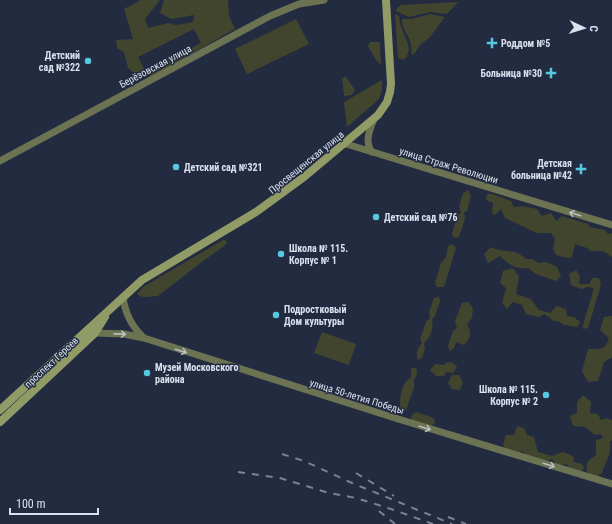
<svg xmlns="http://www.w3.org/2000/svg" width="612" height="524" font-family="'Roboto Condensed',sans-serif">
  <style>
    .green { fill: #42452e }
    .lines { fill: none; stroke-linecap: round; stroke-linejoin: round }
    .tertiary { stroke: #6c7352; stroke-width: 7 }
    .secondary { stroke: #909b66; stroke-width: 8 }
    .rail { stroke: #7b8294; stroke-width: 2; stroke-dasharray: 7 7; stroke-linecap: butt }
    .oneway { stroke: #b9bfbf }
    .poi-dot { fill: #56c9e0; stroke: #232b41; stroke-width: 1.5 }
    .labels { text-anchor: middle; stroke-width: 3; stroke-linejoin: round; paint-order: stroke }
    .poi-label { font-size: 10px; font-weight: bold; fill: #dae0ee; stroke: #232b41; text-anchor: start }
    .street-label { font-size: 10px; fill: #dae0ee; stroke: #232b41 }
  </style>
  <rect width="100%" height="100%" fill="#232b41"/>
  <g class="green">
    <path d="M141,0H160L145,19L148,28L168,23L176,25L193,22L194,15L171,19L160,13L164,0H228L229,16L235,29L150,77L149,70L201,43L194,29L138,57L145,70L134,73L128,68L124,52L117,48L116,40L133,39L124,9Z"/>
    <path d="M458,2L447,14L430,12L409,17L396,11L397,8L401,5Z"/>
    <path d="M395,14L399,16C400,21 400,25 402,29C406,41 414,49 404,60L398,58Z"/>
    <path d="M430,14L445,17L429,38L421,44L414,54L412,55C411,51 412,48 411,45C410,36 401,29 402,19H412Z"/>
    <path d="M296,19L309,44L247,74L235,49Z"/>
    <path d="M370,42H379L380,44L381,65L376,60L368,46Z"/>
    <path d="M346,77L355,90L352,95L344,96L342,78Z"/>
    <path d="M382,80V91L378,100L347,127L344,102Z"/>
    <path d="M468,190L471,196L467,211L464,212L465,219L459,237L454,238L452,234L457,215L461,213L459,207L463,193Z"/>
    <path d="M487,194H492L511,201L514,207L522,206L537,209L542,216L551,213L556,221L562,216L588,224L590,227L605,230L608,234L612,233V257L603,251H591L587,248L575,244L572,257L567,258L556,255L553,249L555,239L551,233H537L505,218L501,209L495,215L492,213L493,203L486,200Z"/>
    <path d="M223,240H225L227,243L224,246L199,264L158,296L144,297L140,296L137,294L143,287Z"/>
    <path d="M453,244L456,248L444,287H437L435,283L441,263L446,257L448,246Z"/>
    <path d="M491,247C502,254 514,247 526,259H532L539,263L546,262L557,267L561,276L556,281L536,274L528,268C516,270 508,264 500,256L488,263L484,254Z"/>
    <path d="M513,268L519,277L516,294L531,299L539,310L550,313L557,306L566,309L567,316L574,317L580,322L578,327L564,325L558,321H554L544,314L539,317L526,314L522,305L513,302L507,309L502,303L506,288L500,283L503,271Z"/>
    <path d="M576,270L580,276L579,284H589L592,278H599L601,285L588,328L583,329V325L594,288L588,287L581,289L571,285L569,274Z"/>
    <path d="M439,297L440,301L435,316L432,319C434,326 431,338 424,343L425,348L422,358L418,360C415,353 418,348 422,343L420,339L426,322L430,318L429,312L434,298Z"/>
    <path d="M468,302L473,308L472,318L467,324C472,333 471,337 464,345L456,342L454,348L450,351L448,346L453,331L457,328L455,321L462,303Z"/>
    <path d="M612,316V357L604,362L598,381L588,382L582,371L588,349C600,349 605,351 609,338L600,330L604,317Z"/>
    <path d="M322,332L356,344L349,365L314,353Z"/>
    <path d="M447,362L453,363L457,367L453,373L446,372L444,376H436L430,370L435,364L444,365Z"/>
    <path d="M411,368H416L417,374L414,380V388L406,410L400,412C400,400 400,384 411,377Z"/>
    <path d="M452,375H459L463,383L460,390L452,389L448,383Z"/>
    <path d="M583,395L591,402L590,413L598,414L601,420L607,418L612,420V440L610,442C612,454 605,462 602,473L596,477L589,474L586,470L588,461L596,455V440L603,438L601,434L595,435L585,427L573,426L570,416L577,413V402Z"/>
    <path d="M416,412L434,418L435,423L429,427L412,422L411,416Z"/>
    <path d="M517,426L524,428L527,435L534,437L538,452L552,456L563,452L573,456L574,462L582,464L584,468L580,472L572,470L566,464L558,466L552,459C543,463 528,459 522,451L517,453L505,450L503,444L506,435H514Z"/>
  </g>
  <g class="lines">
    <g class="tertiary">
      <path d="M343,143L612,225"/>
      <path d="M372,152C364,142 370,129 374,119"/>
      <path d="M0,161L270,16L299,4L324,0"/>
      <path d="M123,297C125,313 132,327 144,338"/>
      <path d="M95,333L124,334L144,338L395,418L612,484"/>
    </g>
    <g class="secondary">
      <path d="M0,410L142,280L256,212L304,177L378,115L387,102L390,92L391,84L386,0"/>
      <path d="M0,422L95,333L105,317"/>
    </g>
    <g class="rail">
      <path d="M282,454L304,461L352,483L452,524"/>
      <path d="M238,472L280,478L329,493L356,498L391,509L433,524"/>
      <path d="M356,473L394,496"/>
      <path d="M379,511L395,524"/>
      <path d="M448,517L466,524"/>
    </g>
  </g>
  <defs><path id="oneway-shaft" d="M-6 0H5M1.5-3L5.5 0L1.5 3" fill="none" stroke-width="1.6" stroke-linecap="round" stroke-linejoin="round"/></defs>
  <g class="oneway">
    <use href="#oneway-shaft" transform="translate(575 214) rotate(-163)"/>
    <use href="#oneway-shaft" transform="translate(120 334) rotate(1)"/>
    <use href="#oneway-shaft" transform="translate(181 351) rotate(17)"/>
    <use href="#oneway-shaft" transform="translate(425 428) rotate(17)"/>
    <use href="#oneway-shaft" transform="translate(549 465) rotate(17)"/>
  </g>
  <g class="poi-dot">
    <path d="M490 37h4v4h4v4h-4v4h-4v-4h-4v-4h4z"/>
    <circle cx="88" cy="61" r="4"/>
    <path d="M549 67h4v4h4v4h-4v4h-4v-4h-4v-4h4z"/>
    <circle cx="176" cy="167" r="4"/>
    <path d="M579 163h4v4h4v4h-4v4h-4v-4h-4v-4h4z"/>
    <circle cx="376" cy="217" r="4"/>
    <circle cx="281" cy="254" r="4"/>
    <circle cx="276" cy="315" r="4"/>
    <circle cx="147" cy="373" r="4"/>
    <circle cx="546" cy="395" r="4"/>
  </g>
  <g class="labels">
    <g class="poi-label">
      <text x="501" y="47">Роддом №5</text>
      <text x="80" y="59" text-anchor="end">Детский<tspan x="80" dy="12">сад №322</tspan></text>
      <text x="542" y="77" text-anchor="end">Больница №30</text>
      <text x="572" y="167" text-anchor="end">Детская<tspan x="572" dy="12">больница №42</tspan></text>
      <text x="184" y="171">Детский сад №321</text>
      <text x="384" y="221">Детский сад №76</text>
      <text x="289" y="252">Школа № 115.<tspan x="289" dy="12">Корпус № 1</tspan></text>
      <text x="284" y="313">Подростковый<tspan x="284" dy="12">Дом культуры</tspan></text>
      <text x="155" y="371">Музей Московского<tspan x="155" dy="12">района</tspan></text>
      <text x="538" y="393" text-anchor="end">Школа № 115.<tspan x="538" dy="12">Корпус № 2</tspan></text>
    </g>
    <g class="street-label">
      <text transform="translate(155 66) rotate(-28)" y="4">Берёзовская улица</text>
      <text transform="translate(306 162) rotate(-39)" y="4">Просвещенская улица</text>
      <text transform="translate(449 165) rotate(17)" y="4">улица Страж Революции</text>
      <text transform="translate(51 362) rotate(-43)" y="4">проспект Героев</text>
      <text transform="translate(357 396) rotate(17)" y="4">улица 50-летия Победы</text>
    </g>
  </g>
  <g transform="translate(584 28) rotate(94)" stroke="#232b41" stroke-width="3" paint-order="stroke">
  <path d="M0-3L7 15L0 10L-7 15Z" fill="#dae0ee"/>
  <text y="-6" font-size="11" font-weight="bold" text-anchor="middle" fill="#dae0ee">С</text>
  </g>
  <path d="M10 508v6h88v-6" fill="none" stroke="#dae0ee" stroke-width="2"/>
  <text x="16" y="508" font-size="12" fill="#dae0ee" stroke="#232b41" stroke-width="3" paint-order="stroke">100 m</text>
</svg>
